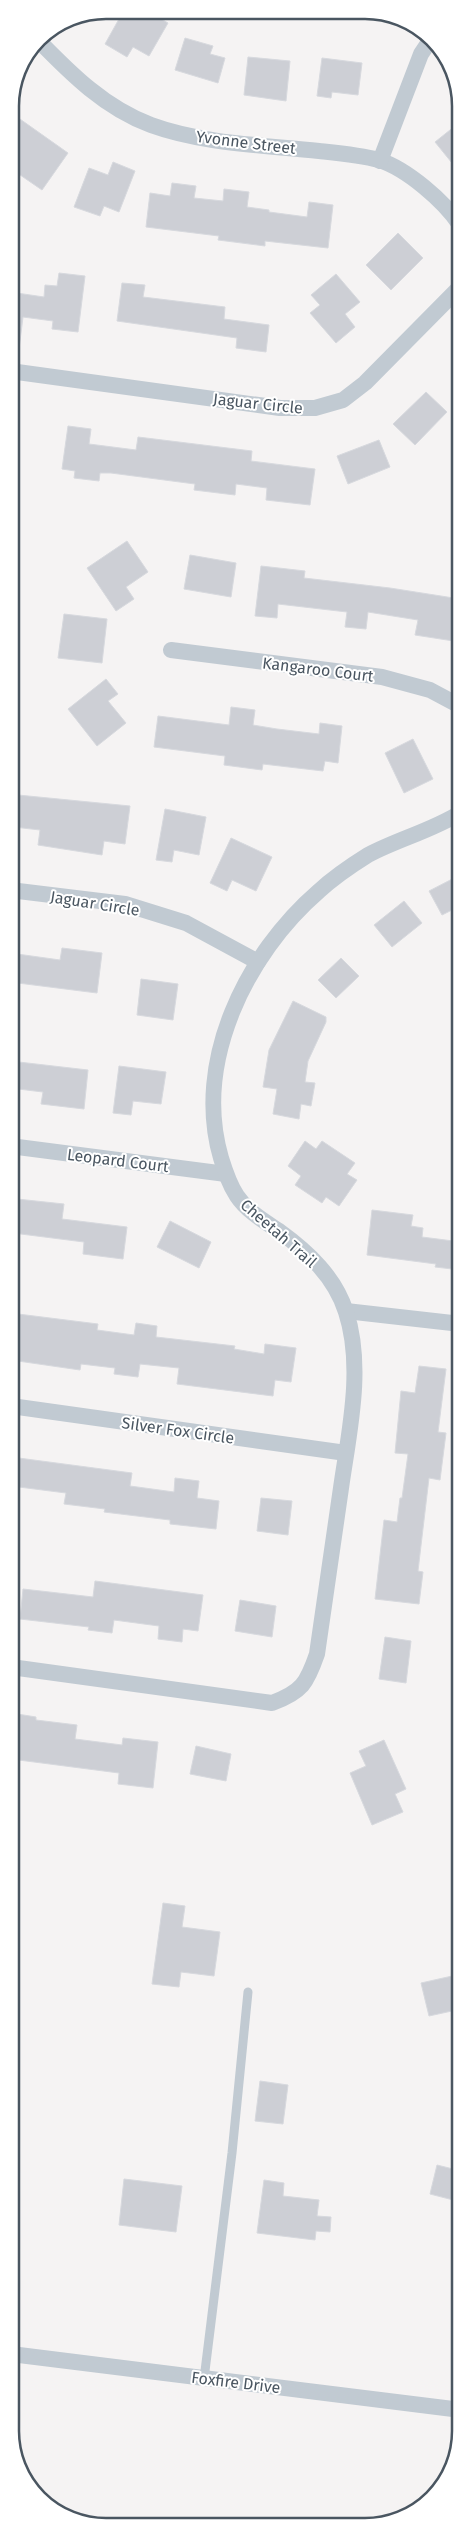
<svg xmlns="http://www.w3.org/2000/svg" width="471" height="2537" font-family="'Fira Sans',sans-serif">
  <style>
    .building { fill: #cdcfd5; stroke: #d7d9de }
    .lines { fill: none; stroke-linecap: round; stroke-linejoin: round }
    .lane { stroke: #c1cad2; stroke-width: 9 }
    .street { stroke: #c1cad2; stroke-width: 16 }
    .labels { text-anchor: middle; stroke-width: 4; stroke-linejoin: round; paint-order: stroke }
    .street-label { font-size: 16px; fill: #4a5661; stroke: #fff }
    .rim { fill: none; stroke: #4a5661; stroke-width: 2.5 }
  </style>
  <rect width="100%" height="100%" fill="#f5f3f3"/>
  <g class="building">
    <path d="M124,10H146L168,23L149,56L133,47L127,57L105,44Z"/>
    <path d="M185,38L213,46L210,54L225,58L218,83L175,70Z"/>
    <path d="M248,57L290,61L286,101L244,95Z"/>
    <path d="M322,58L362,63L358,95L332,92L331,98L317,96Z"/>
    <path d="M10,112L68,153L42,190L10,168Z"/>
    <path d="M460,122V157L452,163L435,142Z"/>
    <path d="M113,162L135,171L119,212L104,206L100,216L74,207L89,168L108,175Z"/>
    <path d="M172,183L196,186L194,198L223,201L224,189L249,192L247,207L269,210V212L307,217L309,202L333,205L328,248L265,241V246L218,240L219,236L146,227L150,193L170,196Z"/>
    <path d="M398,233L423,258L391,290L366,265Z"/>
    <path d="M59,273L85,276L78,332L52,329L53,321L23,317L19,349H10V292L44,297L45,285L57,286Z"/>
    <path d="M336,274L360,302L345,314L355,327L336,343L310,313L320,305L311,295Z"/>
    <path d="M122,283L145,285L143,297L225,307L224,319L269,325L266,352L236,348L237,338L117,321Z"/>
    <path d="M426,392L447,412L415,445L393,424Z"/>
    <path d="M68,426L91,429L89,444L136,450L138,437L252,451L251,461L315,469L310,505L266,500L267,488L236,484L235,495L194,490L195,484L111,473H100L99,481L74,478L75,471L62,469Z"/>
    <path d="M379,440L390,467L348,484L337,456Z"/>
    <path d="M127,541L148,572L126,587L134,599L116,611L87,568Z"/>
    <path d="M190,555L236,563L231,597L184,589Z"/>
    <path d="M261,566L305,571L304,578L390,588L460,599V642L415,635L418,620L368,612L366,629L345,627L347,612L278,604L277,618L255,616Z"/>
    <path d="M64,614L107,619L102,663L58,658Z"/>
    <path d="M106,679L118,694L108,701L126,723L97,746L68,709Z"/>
    <path d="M231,707L255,710L253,725L277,729L319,734L320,723L342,726L338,763L325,761L323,771L263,764L262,770L224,765L225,756L154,747L158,716L229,725Z"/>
    <path d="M413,739L433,779L404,793L385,753Z"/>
    <path d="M18,795L130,806L125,844L104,841L102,855L38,845L40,830L14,827Z"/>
    <path d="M165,809L206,817L199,855L174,850L172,862L156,860Z"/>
    <path d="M231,838L272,857L256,891L232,880L227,891L210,883Z"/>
    <path d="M460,875V906L442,915L429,891Z"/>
    <path d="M404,901L422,923L392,947L374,925Z"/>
    <path d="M62,948L102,953L97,993L10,982V953L60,960Z"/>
    <path d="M341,958L359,976L336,998L318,980Z"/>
    <path d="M141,979L178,984L173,1020L137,1015Z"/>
    <path d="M293,1001L326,1017V1022L308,1061L305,1082L315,1083L311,1106L301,1104L299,1119L273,1114L277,1089L263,1087L269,1050Z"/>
    <path d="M10,1061L88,1070L84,1109L41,1104L43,1092L10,1088Z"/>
    <path d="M119,1066L166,1072L161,1104L133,1101L131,1115L113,1113Z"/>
    <path d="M305,1141L316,1149L322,1141L355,1163L347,1174L357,1180L339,1206L326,1197L322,1203L295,1185L301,1176L288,1166Z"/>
    <path d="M17,1199L64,1204L62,1219L127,1227L123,1259L83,1254L84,1242L13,1233Z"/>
    <path d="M372,1210L413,1215L411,1226L423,1228L422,1237L461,1242V1270L435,1267L436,1264L367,1255Z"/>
    <path d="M170,1221L211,1242L199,1268L157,1247Z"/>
    <path d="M10,1313L98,1324L97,1330L134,1335L136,1323L157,1326L156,1337L235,1346L234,1349L264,1354L265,1344L296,1348L291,1382L275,1380L273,1396L177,1384L179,1368L140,1364L138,1377L114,1374L115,1368L81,1364L80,1370L11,1360Z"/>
    <path d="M419,1366L446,1369L438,1432L446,1433L440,1480L429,1478L418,1571L423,1572L419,1604L375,1599L384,1520L397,1522L400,1498H402L408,1454L395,1453L401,1391L415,1393Z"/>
    <path d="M11,1457L132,1473L130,1486L174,1492L175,1478L199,1481L197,1498L219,1501L216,1529L170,1524V1520L104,1512L105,1509L64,1504L66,1493L11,1486Z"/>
    <path d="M261,1498L292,1501L288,1535L257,1531Z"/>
    <path d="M95,1581L203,1595L198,1631L183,1629L182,1642L158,1639L159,1626L114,1620L112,1633L88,1630L89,1627L20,1619L23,1589L93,1597Z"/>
    <path d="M240,1600L276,1606L272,1637L235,1631Z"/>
    <path d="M385,1637L411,1641L406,1683L379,1679Z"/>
    <path d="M11,1713L36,1717V1720L77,1725L75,1739L122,1745L123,1738L158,1742L153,1788L118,1784L119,1773L11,1759Z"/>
    <path d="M384,1740L406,1789L395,1794L403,1812L372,1825L350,1773L366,1766L359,1751Z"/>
    <path d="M196,1746L231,1754L226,1781L190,1774Z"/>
    <path d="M163,1903L185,1906L182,1927L220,1932L214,1976L181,1972L179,1987L152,1984Z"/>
    <path d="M461,1974V2009L429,2016L421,1983Z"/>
    <path d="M260,2081L288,2085L283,2124L255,2121Z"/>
    <path d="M437,2165L461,2171V2202L430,2194Z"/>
    <path d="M124,2179L182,2186L176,2232L119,2225Z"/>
    <path d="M264,2180L284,2183L283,2196L319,2200L317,2216L331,2217L330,2232L316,2231L315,2240L257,2233Z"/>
  </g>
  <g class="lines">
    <path class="lane" d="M204,2379L232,2153L248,1992"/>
    <g class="street">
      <path d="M37,39C71,74 105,108 151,125C203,144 264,145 319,151C338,153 360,155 379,160C407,169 444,201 460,225"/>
      <path d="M380,161L421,54L431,39"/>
      <path d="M10,371L280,408H315L343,400L365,383L460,287"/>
      <path d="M171,650L382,677L430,690L460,706"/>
      <path d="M10,890L125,904L186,923L258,962"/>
      <path d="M10,1146L226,1174"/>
      <path d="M346,1311L461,1324"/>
      <path d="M11,1406L346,1453"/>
      <path d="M11,1667L272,1703C302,1692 307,1683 317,1654C325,1599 333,1543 341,1488C349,1432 364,1367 346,1312C335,1277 308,1252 279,1231C264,1221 247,1211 237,1196C229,1184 225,1171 221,1158C193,1062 246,954 319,891C333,878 352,865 368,855C398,839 431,831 460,813"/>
      <path d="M11,2354L461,2410"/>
    </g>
  </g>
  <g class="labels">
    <g class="street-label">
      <text transform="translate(246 142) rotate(7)" y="6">Yvonne Street</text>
      <text transform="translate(258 403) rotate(6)" y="6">Jaguar Circle</text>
      <text transform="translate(318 669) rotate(7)" y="6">Kangaroo Court</text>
      <text transform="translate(95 903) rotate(9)" y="6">Jaguar Circle</text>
      <text transform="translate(118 1160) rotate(7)" y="6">Leopard Court</text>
      <text transform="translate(279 1233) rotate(41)" y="6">Cheetah Trail</text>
      <text transform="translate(178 1430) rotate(8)" y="6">Silver Fox Circle</text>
      <text transform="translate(236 2382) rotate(7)" y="6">Foxfire Drive</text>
    </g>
  </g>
  <path d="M0 0H471V2537H0ZM106 19H365A87 87 0 0 1 452 106V2431A87 87 0 0 1 365 2518H106A87 87 0 0 1 19 2431V106A87 87 0 0 1 106 19Z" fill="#fff" fill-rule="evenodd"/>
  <path class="rim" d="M106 19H365A87 87 0 0 1 452 106V2431A87 87 0 0 1 365 2518H106A87 87 0 0 1 19 2431V106A87 87 0 0 1 106 19Z"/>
</svg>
